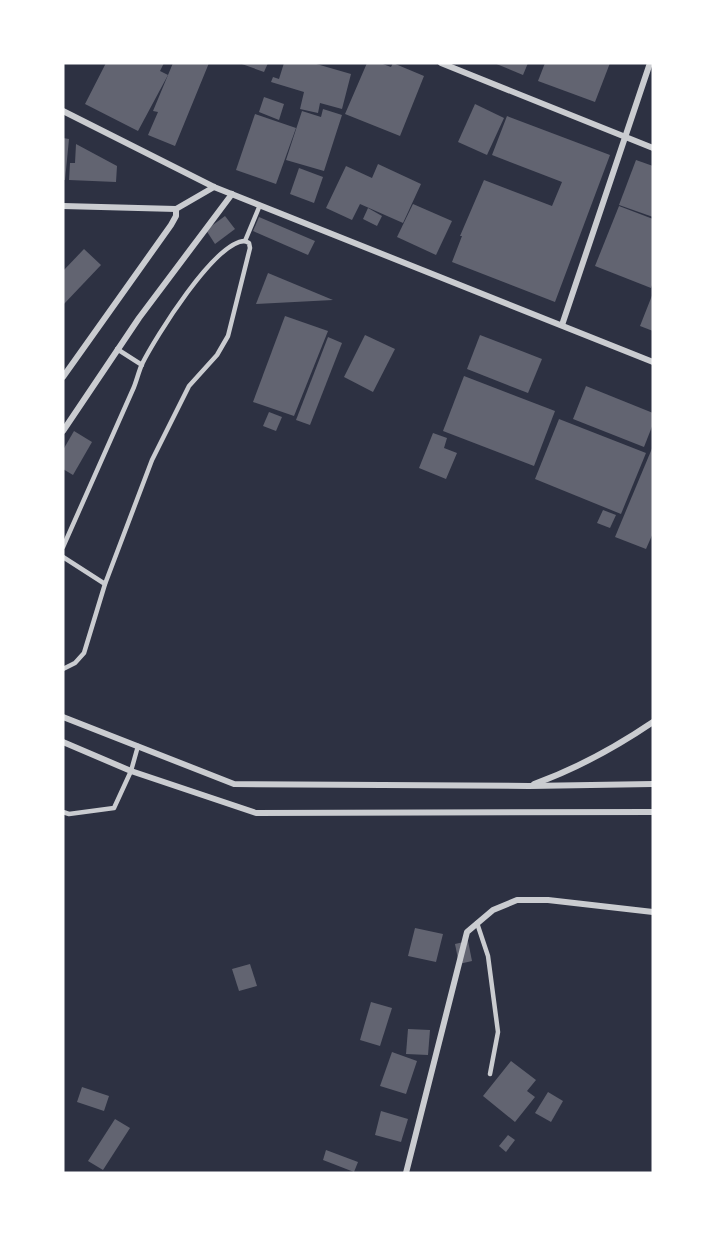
<svg xmlns="http://www.w3.org/2000/svg" width="716" height="1236" font-family="Raleway,sans-serif">
  <style>
    .building { fill: #626471 }
    .lines { fill: none; stroke-linecap: round; stroke-linejoin: round }
    .service { stroke: #caccd0; stroke-width: 4.5 }
    .minor { stroke: #caccd0; stroke-width: 6 }
  </style>
  <rect width="100%" height="100%" fill="#2d3142"/>
  <g class="building">
    <path d="M106,63H164L160,71L168,75L138,131L85,104Z"/>
    <path d="M173,63H209L175,146L148,135L158,112L153,111Z"/>
    <path d="M239,63H268L264,72Z"/>
    <path d="M284,63H313L351,74L342,109L320,103L318,113L300,109L304,92L271,82L273,77L279,79Z"/>
    <path d="M367,63H380L391,67L393,63L424,76L400,136L345,114Z"/>
    <path d="M494,63H528L523,75Z"/>
    <path d="M545,63H610L595,102L538,81Z"/>
    <path d="M264,97L284,104L279,120L259,112Z"/>
    <path d="M475,104L504,118L487,155L458,142Z"/>
    <path d="M323,109L342,115L324,171L286,160L302,111L321,117Z"/>
    <path d="M255,114L296,128L276,184L236,170Z"/>
    <path d="M507,116L610,155L555,302L452,262L462,236H460L484,180L552,206L562,182L492,155Z"/>
    <path d="M63,138L69,139L65,180H63Z"/>
    <path d="M76,144L117,166L116,182L69,180L70,163H75Z"/>
    <path d="M636,160L653,166V217L619,205Z"/>
    <path d="M378,164L421,184L403,223L360,204L352,220L326,208L346,166L372,178Z"/>
    <path d="M299,168L323,177L314,203L290,194Z"/>
    <path d="M413,204L452,221L436,255L397,237Z"/>
    <path d="M619,206L653,219V282L651,288L595,266Z"/>
    <path d="M368,208L382,216L377,226L363,219Z"/>
    <path d="M225,216L235,229L215,244L206,230Z"/>
    <path d="M259,217L315,241L308,255L253,231Z"/>
    <path d="M84,249L101,265L63,305V271Z"/>
    <path d="M268,273L333,300L256,304Z"/>
    <path d="M653,293V331L640,326Z"/>
    <path d="M285,316L328,331L294,416L253,402Z"/>
    <path d="M365,335L395,349L373,392L344,377Z"/>
    <path d="M480,335L542,359L528,393L467,369Z"/>
    <path d="M328,337L342,343L310,425L296,420Z"/>
    <path d="M464,376L555,411L534,466L443,431Z"/>
    <path d="M586,386L653,413V424L644,447L573,419Z"/>
    <path d="M269,412L282,417L276,431L263,426Z"/>
    <path d="M559,419L646,453L621,514L535,479Z"/>
    <path d="M74,431L92,442L73,475L63,469V450Z"/>
    <path d="M433,433L447,438L444,448L457,453L446,479L419,468Z"/>
    <path d="M653,446V533L646,549L615,537Z"/>
    <path d="M603,510L616,515L610,528L597,523Z"/>
    <path d="M415,928L443,934L436,962L408,956Z"/>
    <path d="M468,941L472,961L459,964L455,944Z"/>
    <path d="M250,964L257,986L239,991L232,969Z"/>
    <path d="M371,1002L392,1008L380,1046L360,1040Z"/>
    <path d="M408,1029L430,1030L428,1055L406,1054Z"/>
    <path d="M392,1052L417,1061L406,1094L380,1086Z"/>
    <path d="M511,1061L536,1080L527,1091L535,1097L515,1122L483,1096Z"/>
    <path d="M82,1087L109,1096L104,1111L77,1102Z"/>
    <path d="M548,1092L563,1101L551,1122L535,1113Z"/>
    <path d="M381,1111L408,1119L401,1142L375,1135Z"/>
    <path d="M115,1119L130,1128L103,1170L88,1161Z"/>
    <path d="M508,1135L515,1140L506,1152L499,1146Z"/>
    <path d="M326,1150L358,1162L354,1172L323,1160Z"/>
  </g>
  <g class="lines">
    <g class="service">
      <path d="M245,241L260,205"/>
      <path d="M117,349L142,365"/>
      <path d="M63,547L134,387C137,379 139,371 142,364C155,338 215,241 245,241L249,243L250,248L228,336L217,355L189,386L152,460L105,584L84,653L75,663L63,669"/>
      <path d="M63,557L105,584"/>
      <path d="M63,812L69,814L114,808L131,771L138,746"/>
      <path d="M477,923L488,956L498,1032L490,1074"/>
    </g>
    <g class="minor">
      <path d="M441,63L653,148"/>
      <path d="M63,111L214,187L653,362"/>
      <path d="M63,206L176,209"/>
      <path d="M176,209L214,187"/>
      <path d="M562,325L650,63"/>
      <path d="M63,377L171,225L176,216V209"/>
      <path d="M63,431L139,318L232,194"/>
      <path d="M63,717L234,784L529,786L653,784"/>
      <path d="M63,742L131,771L256,813L653,812"/>
      <path d="M534,784C576,769 616,747 653,722"/>
      <path d="M406,1173L467,932L493,910L517,900H548L653,912"/>
    </g>
  </g>
  <rect width="716" height="1236" fill="none" stroke="#ffffff" stroke-width="129"/>
</svg>
